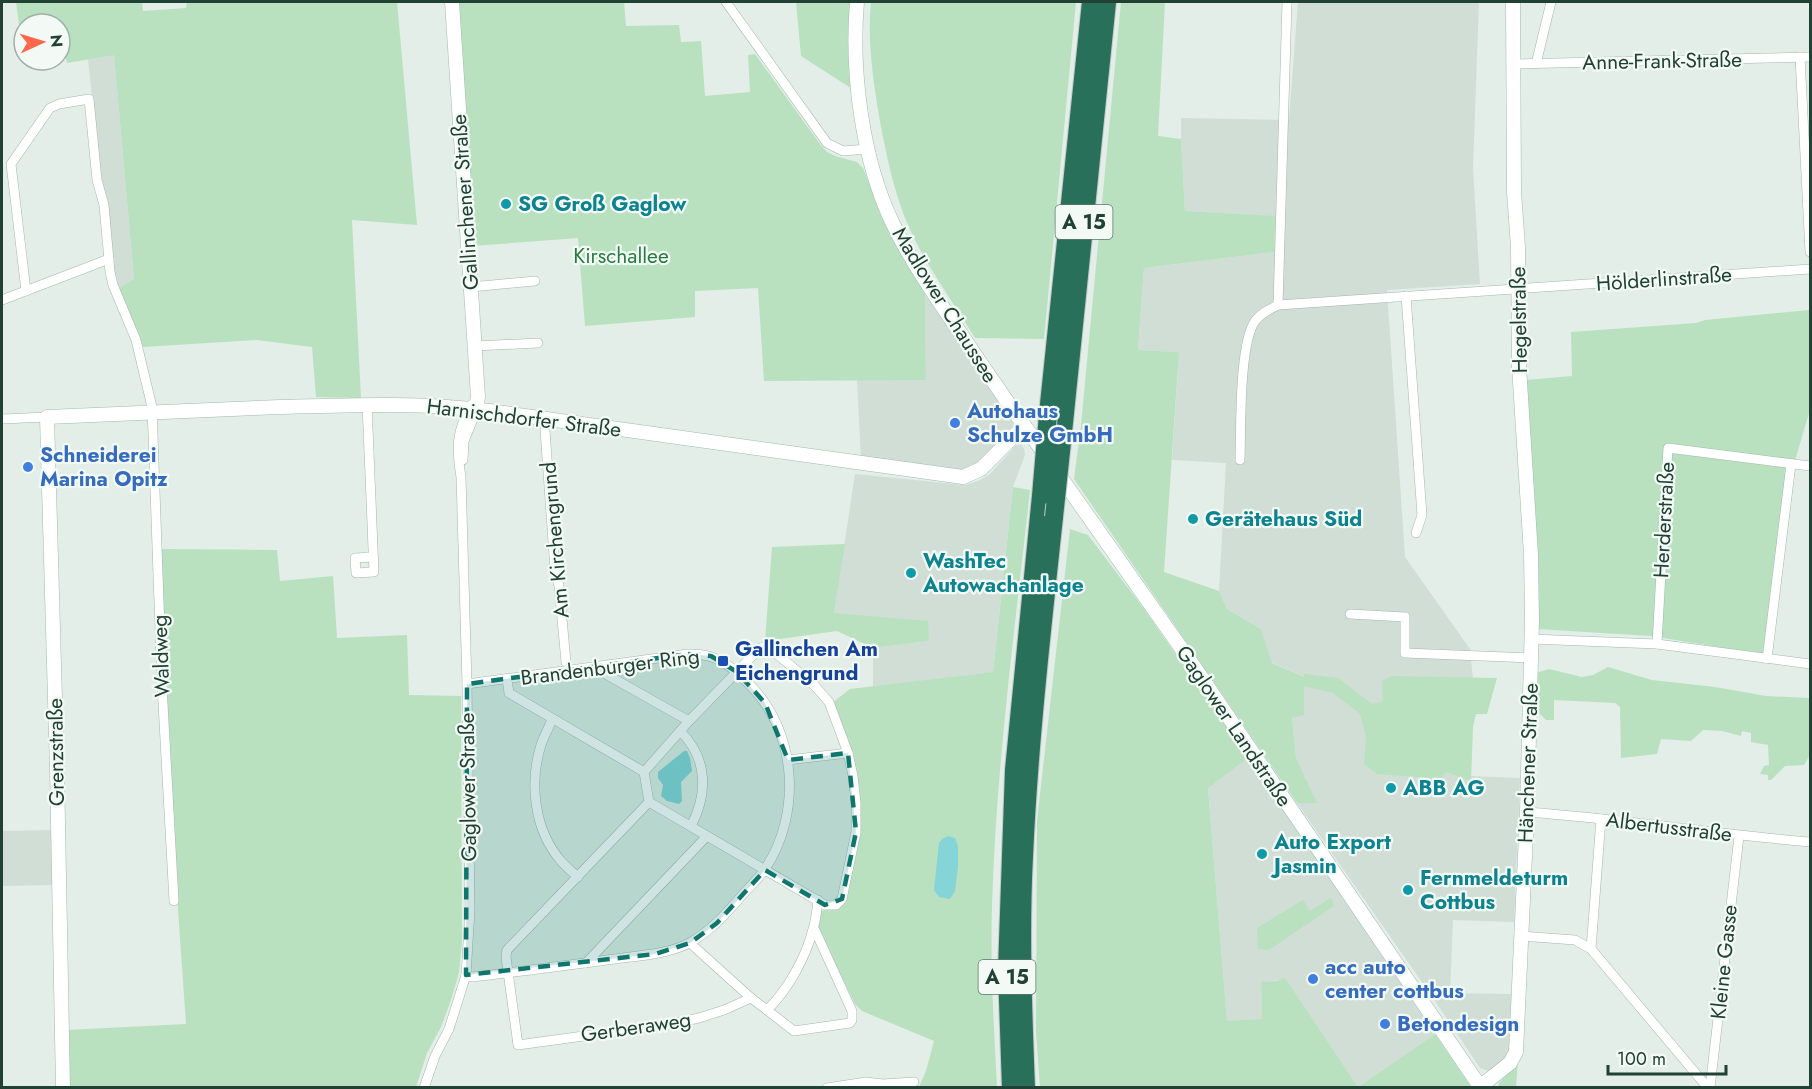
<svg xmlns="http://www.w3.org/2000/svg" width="1812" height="1089" font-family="Jost,sans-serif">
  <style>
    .built { fill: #d0ded6 }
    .green { fill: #b9e1bf }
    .water { fill: #85d4d8 }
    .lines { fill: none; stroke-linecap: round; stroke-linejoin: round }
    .street-casing { stroke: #a4b7ae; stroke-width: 10 }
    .secondary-casing { stroke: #9fbbae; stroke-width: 15 }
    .highway-casing { stroke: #c1cac6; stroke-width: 20 }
    .street { stroke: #fff; stroke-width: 9 }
    .secondary { stroke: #fff; stroke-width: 14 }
    .highway { stroke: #29705a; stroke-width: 18 }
    .highway-bridge-casing { stroke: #c1cac6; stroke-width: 20; stroke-linecap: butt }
    .highway-bridge { stroke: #29705a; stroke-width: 18 }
    .marked { fill: #0f766e; fill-opacity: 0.2; stroke: #0f766e; stroke-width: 4.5; stroke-dasharray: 12 8; stroke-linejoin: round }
    .culture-dot { fill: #0f9aa8; stroke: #f3faf6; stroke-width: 2 }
    .shop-dot { fill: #3f7fe0; stroke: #f3faf6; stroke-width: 2 }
    .transit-dot { fill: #1a4fb4; stroke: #f3faf6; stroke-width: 2 }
    .labels { text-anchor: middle; stroke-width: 4.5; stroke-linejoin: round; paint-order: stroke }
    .shield { fill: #f3faf6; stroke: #5f786e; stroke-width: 1.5 }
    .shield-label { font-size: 20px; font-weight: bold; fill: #204134 }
    .street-label { font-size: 21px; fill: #204134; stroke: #f3faf6 }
    .culture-label { font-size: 21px; font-weight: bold; fill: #0d838f; stroke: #f3faf6; text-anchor: start }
    .park-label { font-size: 21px; fill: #267c3e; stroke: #f3faf6 }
    .shop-label { font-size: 21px; font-weight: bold; fill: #366cbe; stroke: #f3faf6; text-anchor: start }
    .transit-label { font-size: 21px; font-weight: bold; fill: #164399; stroke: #f3faf6; text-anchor: start }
  </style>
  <rect width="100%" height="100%" fill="#e2eee7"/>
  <g class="built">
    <path d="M1298,2H1479L1473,168L1480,284L1387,290L1405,557L1470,649L1473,679L1469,776L1520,778L1514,922L1453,920L1450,993L1511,994L1510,1052L1504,1061L1489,1071L1480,1068L1431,995L1297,803H1316L1296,758L1292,718L1304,714V677L1271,662L1261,629L1227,609L1219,591L1226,463L1172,460L1179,352L1138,350L1144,268L1274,252V216L1185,211L1181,139V118L1289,120Z"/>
    <path d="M114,54L134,279L119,288L114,270L101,181L88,59Z"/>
    <path d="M925,294L1015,426L979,463L962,470L861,459L857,380H926Z"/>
    <path d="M1021,444L1024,449L1025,455L1013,487L993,672L873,687V648L929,641L834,613L855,474L965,485L978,481L990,474L1016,445Z"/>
    <path d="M1248,758L1435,1034L1358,1087L1285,979L1261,983L1262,1019L1227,1022L1208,787Z"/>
    <path d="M55,830L54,885L2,886V831Z"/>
  </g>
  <g class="green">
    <path d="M16,2H142L143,11L186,8L187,2H397L417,225L352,220L361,398L316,397L312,347L257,340L143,347L119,288L134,279L114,55L67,63L64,48H60V24H24L23,54Z"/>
    <path d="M456,2H624L626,26L679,25L681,42L701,41L705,96L750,92L748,55L755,54L820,144L827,152L835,156L857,162L863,168L886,225L925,294L926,380L764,381L758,288L695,291V317L585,326L578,238L472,246Z"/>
    <path d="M796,2H853L854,90L801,56Z"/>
    <path d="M871,2H1076L1044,339L975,338C956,307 934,276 917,244C896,204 887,159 879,116C873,78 867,40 871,2Z"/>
    <path d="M1121,2H1165L1158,136L1181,139L1185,211L1275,216L1274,252L1144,268L1138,350L1179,352L1164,572L1219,591L1227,609L1261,629L1272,663L1304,677V674L1338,678L1372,704L1383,701L1382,681L1391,676L1497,678L1487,714H1476L1473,727L1471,781L1446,772L1441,779L1377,774L1364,764L1366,737L1360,714L1333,693L1304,686V715L1292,718L1296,758L1317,803H1297L1074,479L1081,425Z"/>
    <path d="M1809,310L1810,410L1796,457L1772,656L1651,636L1537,629L1526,380L1572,376L1571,332L1696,323L1705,320Z"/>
    <path d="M1013,487L1030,490C1015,628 996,767 992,906C990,967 994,1027 997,1087H919L926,1071L934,1041L862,1011L855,1004L817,927L821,911L838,908L846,900L859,833L860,804L832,703L850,689L993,672Z"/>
    <path d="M1070,529L1088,535L1144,609L1248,758L1208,788L1227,1021L1262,1019L1261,982L1276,981L1285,978L1358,1087L1435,1034L1471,1087L1040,1088L1036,1031L1037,821Z"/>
    <path d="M845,544L834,613L928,621L929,641L873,648L837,631L765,641L772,547Z"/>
    <path d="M160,549L277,550L280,581L333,576L337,638L407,635L409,695L461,696L462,941L459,973L450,1003L441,1027L427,1053L416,1087H66V1030L186,1024L170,796Z"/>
    <path d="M1608,667L1652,680L1715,687L1766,696L1810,698V755L1804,765L1785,766L1771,780H1768V775L1760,774L1764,766L1769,765L1768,745L1751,742V733L1742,731L1741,736L1722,731L1703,730L1691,741L1661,739L1657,754L1621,758L1620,707L1615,703L1554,700V720H1546L1539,713L1536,673L1549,669L1582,677L1593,675Z"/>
    <path d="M1331,898L1334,906L1269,950L1258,949L1257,928L1303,900L1310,911Z"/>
    <path d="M1518,1061L1516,1087L1498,1088L1499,1083Z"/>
  </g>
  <g class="water">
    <path d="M684,751H687L690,758L692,771L681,782L682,801L679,804L667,801L661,796L663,785L658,778V772Z"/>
    <path d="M948,836L955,838L958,846V867L955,891L950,899L939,897L934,890L939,843L942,839Z"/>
  </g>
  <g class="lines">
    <g class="street-casing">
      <g id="street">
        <path d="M726,2L827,143L843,151L867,149"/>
        <path d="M1800,57L1810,252"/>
        <path d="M1513,64L1810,57"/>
        <path d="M1536,64L1551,2"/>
        <path d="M471,287L535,281"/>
        <path d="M26,291L11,164L50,108L59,104L89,99L97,180L104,205L110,272L113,285L136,340L152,407L162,686L174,901"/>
        <path d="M1406,296L1422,515L1416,533"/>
        <path d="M2,300L109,259"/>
        <path d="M1278,305L1287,2"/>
        <path d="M475,346L538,343"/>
        <path d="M367,404L374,572L356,573L355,558L373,557"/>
        <path d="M546,418L545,430L555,570L559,586L566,662"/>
        <path d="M2,419L47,417"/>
        <path d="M463,460L464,441L477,409"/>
        <path d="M1240,460C1241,429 1239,344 1255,321C1261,313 1270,309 1278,305L1810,269"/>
        <path d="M1350,614L1405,617V653L1531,658"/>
        <path d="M1531,639L1657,644L1810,664"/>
        <path d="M1657,644L1668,448L1810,466"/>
        <path d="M1767,659L1791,464"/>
        <path d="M596,666L602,672L689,721"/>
        <path d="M507,679L509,693L644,772"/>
        <path d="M552,719C549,728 544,736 541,745C529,783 534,830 561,861C566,867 572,872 578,877"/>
        <path d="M680,731C708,758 708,794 691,826"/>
        <path d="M788,760L848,753"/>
        <path d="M644,772L689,721L760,648L766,647L772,650L815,686L829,702L848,753L853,776L856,803V832L842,899L836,905H825L649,802"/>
        <path d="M644,772L649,802"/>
        <path d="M649,802L507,950L506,957L518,1045L671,1024L699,1018L724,1010L751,998"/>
        <path d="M1527,812C1622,819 1716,834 1810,842"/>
        <path d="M814,928L852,1011V1020L850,1023L794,1031L767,1010C788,990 806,957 813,929C816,920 817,910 818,900"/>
        <path d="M1521,936L1575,940L1591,949L1708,1088"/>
        <path d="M690,943L751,998L767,1010"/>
        <path d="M1591,949L1601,819"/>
        <path d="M586,963L707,836"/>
        <path d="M466,975L472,977C517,972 562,966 607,960C633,956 669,955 691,942C710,931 724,916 738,900C746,890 758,880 765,869C802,814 797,732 750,685C730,665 717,653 688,654L467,684"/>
        <path d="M424,1088L435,1056L449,1029L466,975L470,910L467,684L461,477C457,453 455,429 471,409"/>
        <path d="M827,1088L866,1082L883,1084L914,1082"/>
        <path d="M1710,1088L1739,836"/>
      </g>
    </g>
    <g class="secondary-casing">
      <g id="secondary">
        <path d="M452,2L478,397L477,403L471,409"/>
        <path d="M857,2C851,72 862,160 893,224C910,259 933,293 955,325C984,369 1015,413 1046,456"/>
        <path d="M1057,472L1193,665L1481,1088"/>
        <path d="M1481,1086L1510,1063L1516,1052L1527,812L1532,620L1531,555L1519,366L1518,247L1514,192L1513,2"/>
        <path d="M63,1088L57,770L47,417C124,413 202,410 280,407C350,405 420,402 490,411L963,477L981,469L1024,426"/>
      </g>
    </g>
    <g class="highway-casing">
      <g id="highway">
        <path d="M1048,414L1091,2"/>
        <path d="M1062,442L1107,2"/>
        <path d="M1011,1088L1007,970L1014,770L1041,496"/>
        <path d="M1026,1088C1023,1010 1020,933 1024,856C1029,743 1042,630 1054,517"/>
      </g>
    </g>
    <use href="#street" class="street"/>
    <use href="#secondary" class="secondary"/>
    <use href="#highway" class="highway"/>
    <g class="highway-bridge-casing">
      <g id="highway-bridge">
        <path d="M1041,496L1048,414"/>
        <path d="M1054,517L1062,442"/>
      </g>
    </g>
    <use href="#highway-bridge" class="highway-bridge"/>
  </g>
  <path class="marked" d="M688,654L711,656L737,672L765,703L788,760L848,753L856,832L842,899L825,905L765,870L717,923L690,943L655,954L466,975L467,684Z"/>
  <g class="culture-dot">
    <circle cx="506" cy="204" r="6"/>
    <circle cx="1193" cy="519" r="6"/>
    <circle cx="911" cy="573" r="6"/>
    <circle cx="1391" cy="788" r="6"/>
    <circle cx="1262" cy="854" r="6"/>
    <circle cx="1408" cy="890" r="6"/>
  </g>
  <g class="shop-dot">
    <circle cx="955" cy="423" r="6"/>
    <circle cx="28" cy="467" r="6"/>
    <circle cx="1313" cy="979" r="6"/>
    <circle cx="1385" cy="1024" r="6"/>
  </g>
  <rect class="transit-dot" x="717" y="655" width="12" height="12" rx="3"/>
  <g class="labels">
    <g class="shield">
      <rect x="1055.5" y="205" width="57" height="34" rx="4.5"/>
      <rect x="978.5" y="960" width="57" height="34" rx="4.5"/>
    </g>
    <g class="shield-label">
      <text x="1084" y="229">A 15</text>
      <text x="1007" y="984">A 15</text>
    </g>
    <g class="street-label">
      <text transform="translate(1662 61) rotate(-1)" y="7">Anne-Frank-Straße</text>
      <text transform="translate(465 202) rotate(-94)" y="7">Gallinchener Straße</text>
      <text transform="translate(1664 279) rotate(-4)" y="7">Hölderlinstraße</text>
      <text transform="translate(945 305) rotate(58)" y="7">Madlower Chaussee</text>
      <text transform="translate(1519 320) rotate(-91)" y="7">Hegelstraße</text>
      <text transform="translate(524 418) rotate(7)" y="7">Harnischdorfer Straße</text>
      <text transform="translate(1664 520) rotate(-87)" y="7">Herderstraße</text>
      <text transform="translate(555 540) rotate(-95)" y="7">Am Kirchengrund</text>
      <text transform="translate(161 656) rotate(-92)" y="7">Waldweg</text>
      <text transform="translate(610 667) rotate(-7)" y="7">Brandenburger Ring</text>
      <text transform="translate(1234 726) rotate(56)" y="7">Gaglower Landstraße</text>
      <text transform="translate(56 752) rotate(-91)" y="7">Grenzstraße</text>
      <text transform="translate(1528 763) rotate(-88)" y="7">Hänchener Straße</text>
      <text transform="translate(468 787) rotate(-91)" y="7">Gaglower Straße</text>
      <text transform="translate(1669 827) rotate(7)" y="7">Albertusstraße</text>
      <text transform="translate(1724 962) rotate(-84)" y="7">Kleine Gasse</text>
      <text transform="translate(636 1027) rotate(-8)" y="7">Gerberaweg</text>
    </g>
    <g class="culture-label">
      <text x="518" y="211">SG Groß Gaglow</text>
      <text x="1205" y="526">Gerätehaus Süd</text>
      <text x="923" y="568">WashTec<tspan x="923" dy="24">Autowachanlage</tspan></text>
      <text x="1403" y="795">ABB AG</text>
      <text x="1274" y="849">Auto Export<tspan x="1274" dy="24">Jasmin</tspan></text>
      <text x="1420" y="885">Fernmeldeturm<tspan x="1420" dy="24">Cottbus</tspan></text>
    </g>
    <g class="park-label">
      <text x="621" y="263">Kirschallee</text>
    </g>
    <g class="shop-label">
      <text x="967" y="418">Autohaus<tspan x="967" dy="24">Schulze GmbH</tspan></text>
      <text x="40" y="462">Schneiderei<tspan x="40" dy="24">Marina Opitz</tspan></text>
      <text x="1325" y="974">acc auto<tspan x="1325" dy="24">center cottbus</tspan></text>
      <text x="1397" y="1031">Betondesign</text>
    </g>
    <g class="transit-label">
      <text x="735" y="656">Gallinchen Am<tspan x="735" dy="24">Eichengrund</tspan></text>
    </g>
  </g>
  <rect width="1812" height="1089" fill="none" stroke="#204134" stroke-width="6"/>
  <g transform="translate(42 42) rotate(86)"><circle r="28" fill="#f3faf6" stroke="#9fb0a8" stroke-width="1.5"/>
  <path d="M0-4.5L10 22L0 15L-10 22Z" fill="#ff674f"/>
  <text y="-9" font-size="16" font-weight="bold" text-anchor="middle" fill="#204134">N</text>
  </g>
  <path d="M1608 1065v9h118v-9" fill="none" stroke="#204134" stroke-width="3"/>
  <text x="1617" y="1065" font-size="18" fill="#204134" stroke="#f3faf6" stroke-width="4.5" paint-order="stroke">100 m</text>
</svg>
